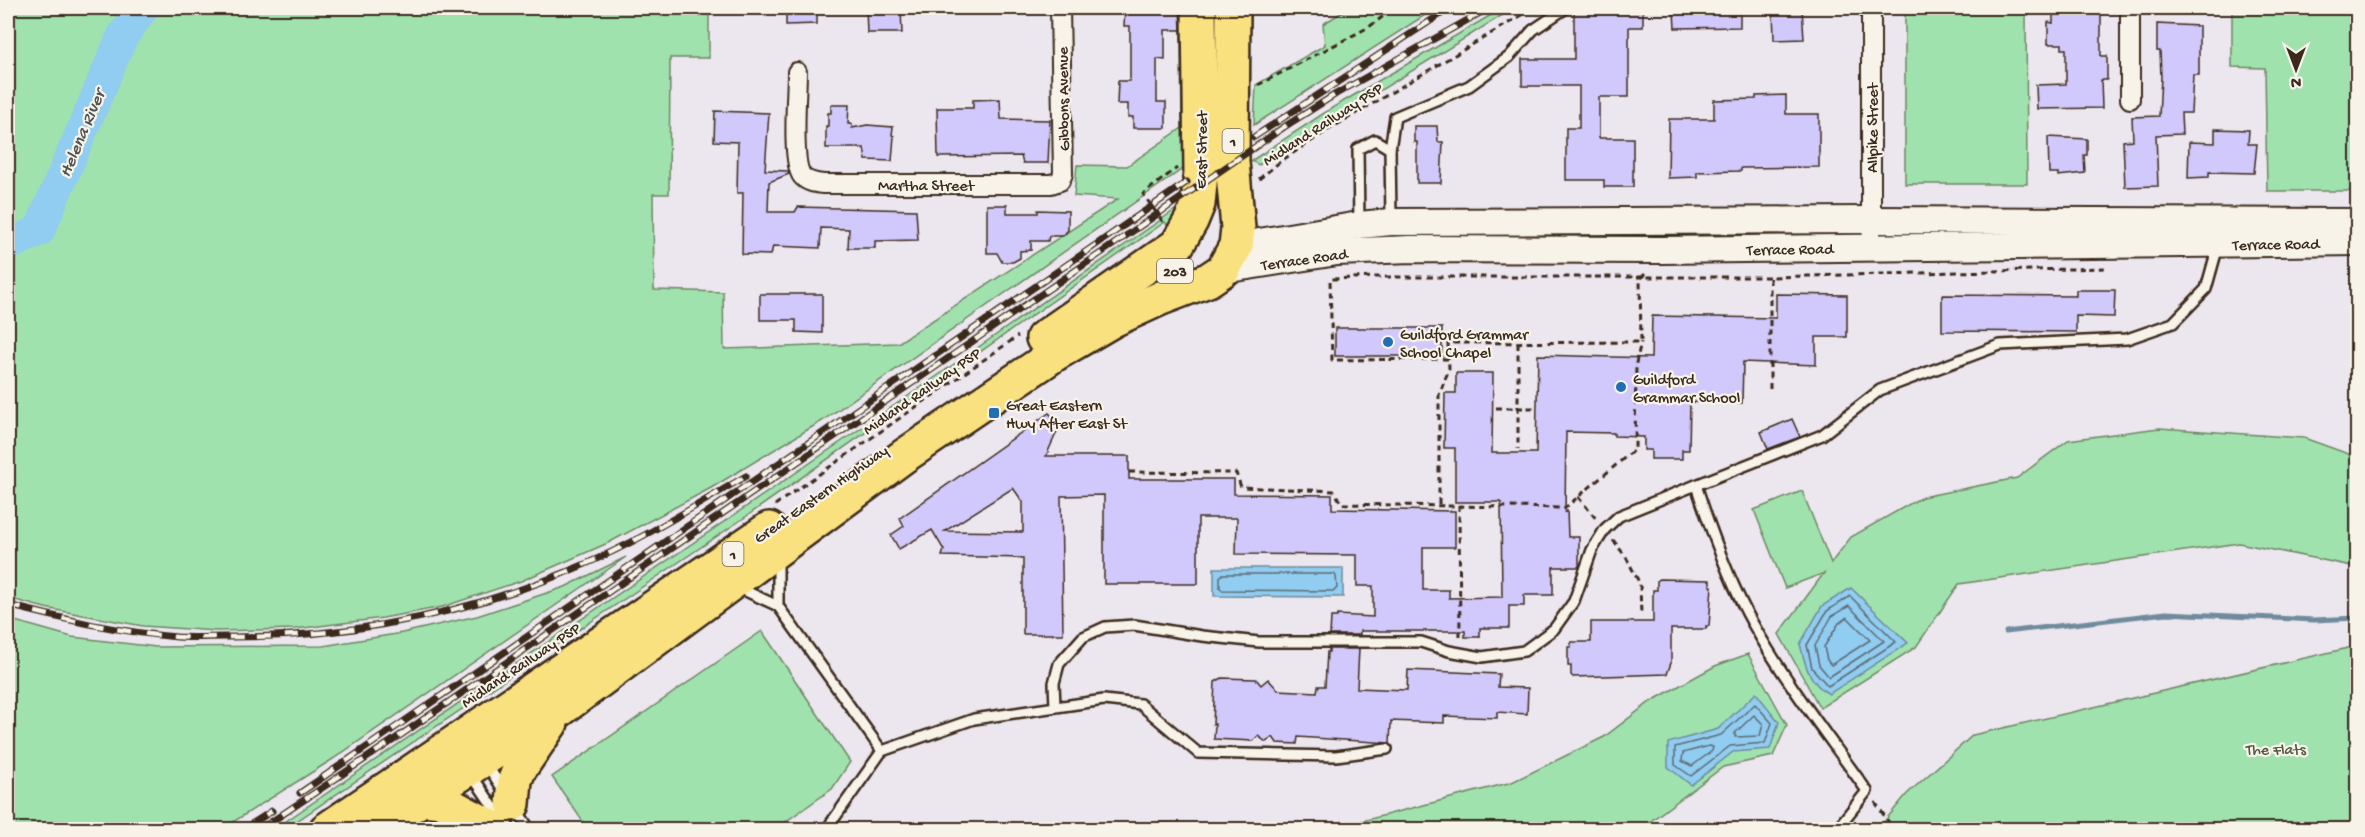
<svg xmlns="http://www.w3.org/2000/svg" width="2365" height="837" font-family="'Gochi Hand',sans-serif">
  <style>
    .green { fill: #a0e2ad; stroke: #6e8666; stroke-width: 1.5 }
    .water { fill: #91ccf1; stroke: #6f8b9d; stroke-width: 1.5 }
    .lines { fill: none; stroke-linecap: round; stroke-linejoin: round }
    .shore { stroke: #5d6b72; stroke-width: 1.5 }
    .stream { stroke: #6f8b9d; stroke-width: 5 }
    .river { stroke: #91ccf1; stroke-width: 32 }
    .building { fill: #d1c8fb; stroke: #3b2a1e; stroke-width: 1.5; fill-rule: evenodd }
    .lane-casing { stroke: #3b2a1e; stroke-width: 14 }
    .street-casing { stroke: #3b2a1e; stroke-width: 22 }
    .secondary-casing { stroke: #3b2a1e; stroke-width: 30 }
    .highway-casing { stroke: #3b2a1e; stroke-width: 38 }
    .path { stroke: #3b2a1e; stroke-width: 3; stroke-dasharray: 6 4.5; stroke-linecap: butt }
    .lane { stroke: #f7f3e8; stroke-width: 9 }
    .street { stroke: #f7f3e8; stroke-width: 18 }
    .secondary { stroke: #f7f3e8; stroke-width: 26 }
    .highway { stroke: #fae180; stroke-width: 33 }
    .rail-casing { stroke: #3b2a1e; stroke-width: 7 }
    .rail { stroke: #f7f3e8; stroke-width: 4.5; stroke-dasharray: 14; stroke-linecap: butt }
    .poi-dot { fill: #1f6fb2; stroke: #f7f3e8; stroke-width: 2 }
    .labels { text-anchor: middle; stroke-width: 4.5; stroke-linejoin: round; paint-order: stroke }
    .shield { fill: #f7f3e8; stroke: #73665b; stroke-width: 1.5 }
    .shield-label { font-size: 15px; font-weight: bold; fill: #3b2a1e }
    .street-label { font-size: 16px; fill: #3b2a1e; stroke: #f7f3e8 }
    .poi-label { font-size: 16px; fill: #3b2a1e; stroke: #f7f3e8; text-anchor: start }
    .park-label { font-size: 16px; fill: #545842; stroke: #f7f3e8 }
    .water-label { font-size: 18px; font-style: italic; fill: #505253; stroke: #f7f3e8 }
  </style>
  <rect width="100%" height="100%" fill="#ece6ee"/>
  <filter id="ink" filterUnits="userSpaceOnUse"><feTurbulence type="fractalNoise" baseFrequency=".0167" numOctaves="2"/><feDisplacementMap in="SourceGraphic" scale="12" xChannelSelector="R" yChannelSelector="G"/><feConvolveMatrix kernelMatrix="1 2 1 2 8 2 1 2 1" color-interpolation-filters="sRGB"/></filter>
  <g filter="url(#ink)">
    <g class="green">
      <path d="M17,8H709V58H670L669,194H653L654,290L723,292L724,349L898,343L1118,199L1074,196L1077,165L1127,166L1182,128L1181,30H1188L1191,163L822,421L711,488L608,543L521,581L442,607L383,618L295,629L217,631L143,626L45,608L8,598V25Z"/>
      <path d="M1349,8H1436L1254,125L1256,85L1325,45L1323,24Z"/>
      <path d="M1503,8H1514L1259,165L1251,161L1332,108Z"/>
      <path d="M2232,8H2357V191H2267L2265,68L2232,67Z"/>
      <path d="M1905,10H2026L2027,184H1905Z"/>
      <path d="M1182,205L1170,229L1165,222L744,518L285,829L273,830L927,383Z"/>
      <path d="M2159,428L2304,438L2357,457V567L2239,543L1959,584L1916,647L1820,708L1779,634L1824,573L1785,588L1754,510L1802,491L1831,563L1851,537L1922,497L2017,478L2068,440Z"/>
      <path d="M626,557L333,759L222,829H8V619L72,637L156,647L323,646L402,633L477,616L565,587Z"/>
      <path d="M762,631L850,762L832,789L775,829H588L552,777Z"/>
      <path d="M2357,646V829H1878L1907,794L1973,735Z"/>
      <path d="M1748,654L1787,725L1773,756L1723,767L1640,829L1328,830L1512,782L1604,737L1650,702L1715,666Z"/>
      <path d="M1162,823L1299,829H1115Z"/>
    </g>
    <g class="water">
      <path d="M1214,568H1343V597L1214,596Z"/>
      <path d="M1851,588L1908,643L1829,694C1809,683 1805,665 1800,644L1822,606Z"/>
      <path d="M1756,693L1779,722L1770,749L1733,752L1691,785L1668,767V743L1718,729Z"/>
    </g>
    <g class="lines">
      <g class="shore">
        <path d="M1223,574H1334L1336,576L1337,588L1334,591L1222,590L1220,588V577Z"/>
        <path d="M1850,596L1896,642L1828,686L1812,668L1807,645L1827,611Z"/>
        <path d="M1849,606L1884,641L1829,677L1819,665L1815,646L1832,616Z"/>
        <path d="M1847,617L1870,640L1831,665L1827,660L1824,647L1839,623Z"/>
        <path d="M1755,704L1772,723L1765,743L1730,746L1691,776L1675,765V747L1721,735Z"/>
        <path d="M1754,715L1763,724L1760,736L1735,737V733Z"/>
        <path d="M1709,746L1713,747L1712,751L1692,766L1682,761L1683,753Z"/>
      </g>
      <path class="stream" d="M2006,632L2166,613L2314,620L2358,618"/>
      <path class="river" d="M8,245L39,231L122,37L143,8"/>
    </g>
    <g class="building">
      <path d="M786,8H817V24L786,25Z"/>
      <path d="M866,8H901L902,33H867Z"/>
      <path d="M1125,8H1180L1181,30H1165V60L1157,59V102H1166V128H1133V117H1128V104H1117L1118,81H1130V26H1124Z"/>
      <path d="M1574,8H1643V27H1629V97H1599V138H1633V187H1604V180H1566V128H1579V86H1522V59H1574Z"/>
      <path d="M1683,8L1740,9V27L1675,28L1674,11L1683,10Z"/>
      <path d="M1802,8L1804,39L1774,40L1773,9Z"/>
      <path d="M2055,8H2101V56H2107V80H2101L2102,108L2037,109L2036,85L2066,84V49H2062V44H2048V22L2053,23V9Z"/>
      <path d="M2157,24L2199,26V75H2193L2191,113H2181L2182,134L2156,135L2158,186L2125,187L2123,141L2133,140L2132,117L2159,116L2161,77L2160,51H2157Z"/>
      <path d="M1786,95V114H1819V167L1741,168V171L1697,172V177L1668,178L1669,119H1714V100L1756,99V96Z"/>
      <path d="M1000,99L1001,119L1050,120L1048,163H1023L1021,156L938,157L937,108H973V100Z"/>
      <path d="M831,105H849L848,124H852V128L867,125L893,127L892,135L894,136L892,161L866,160L864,148H826V126H828V113H831Z"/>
      <path d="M715,111L769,113L765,170L788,171L789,174L769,182L768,212H795L798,207L916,210L918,240L875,241V248H848L849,229L821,228L820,248L773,246L771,255L742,254L743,193H737L738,142L714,141Z"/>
      <path d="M1414,126H1437L1438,142H1443L1441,183H1417V142H1414Z"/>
      <path d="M2215,129L2249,130L2248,144H2257L2254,173L2209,172V177L2188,178L2189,142L2215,143Z"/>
      <path d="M2048,137L2087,139V155H2084L2085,173L2058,176V173H2049Z"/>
      <path d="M987,205H1007V213H1038V210L1068,211V230L1063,236H1049L1048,241H1031V250L1020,251V258L1013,262H1002L997,253H987Z"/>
      <path d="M2076,290H2115L2114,317L2076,316V332L1942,331V295L2076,296Z"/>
      <path d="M760,294H822V333L796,332V320H760Z"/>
      <path d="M1776,294L1847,295V337H1816V365L1743,362L1742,403L1690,402L1689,450H1682V459H1651V450H1644V437L1614,436V433L1566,432L1565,512L1567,511L1568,537H1579V567H1553V595H1524V606H1509V628H1480V637H1465V631H1360V635H1330L1331,617H1337V615L1373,617V586H1357V555L1236,554L1237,518H1198V584H1104V495L1061,496L1063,634H1023V558L942,556L944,550L932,530L899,549L891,535L904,526L900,518L1049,413L1060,425L1046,456H1129V479H1234V494L1332,495V509L1455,511V547H1423V590H1449V598L1502,597L1501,502H1455V448H1444L1445,393H1456V373H1493L1492,453H1536L1538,355L1651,358L1652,316L1776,318ZM1013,488L1023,502V532L945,531Z"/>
      <rect x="1335" y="328" width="107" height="28"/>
      <path d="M1792,419L1800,437L1768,449L1761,432Z"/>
      <path d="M1660,579L1710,580V586H1712L1709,626H1706V629H1671V663L1667,674L1573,677L1571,675V666H1568V647H1571V642H1591V622H1653V590H1657V581Z"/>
      <path d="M1329,649H1359L1357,688L1407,690L1408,670L1499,674L1498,687L1528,688L1527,714L1497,712V718L1444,716V723L1391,721L1390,743L1298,737L1297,744L1277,743L1273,737L1266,742L1258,736L1253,741L1214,739L1215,724H1213L1215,682L1222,678L1256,679L1261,685L1268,679L1278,690L1317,692L1318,686H1325L1327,652H1329Z"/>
    </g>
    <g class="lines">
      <g class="lane-casing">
        <g id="lane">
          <path d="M1390,149L1391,219"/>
          <path d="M1359,224L1358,149L1375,140L1390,149L1395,117L1469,86L1509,57L1533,30L1566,8"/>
          <path d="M737,587L778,606L882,751L974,719L1104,700L1140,704L1198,753L1336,756L1387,749"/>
          <path d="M778,606V557"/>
          <path d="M1055,707L1054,683L1059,664L1083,637L1105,627L1134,625L1202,636L1259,642H1421L1449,651L1482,657L1524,651L1554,629L1574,601L1592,550L1605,529L1619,516L1696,485"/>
          <path d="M487,765L504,791"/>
          <path d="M471,774L502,820"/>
          <path d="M515,807L530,830"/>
          <path d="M826,830L882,751"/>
          <path d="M1836,830L1867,791C1828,736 1786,683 1753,624C1729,582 1711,531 1696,485L1822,435L1880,390L2000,345L2127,339L2173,323L2206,289L2218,246"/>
        </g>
      </g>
      <g class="street-casing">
        <g id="street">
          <path d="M797,72C797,93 791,162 802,176C807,182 815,183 823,184H1051L1060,181L1063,174L1060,8"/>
          <path d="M2130,99V8"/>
          <path d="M1871,231V8"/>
        </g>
      </g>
      <g class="secondary-casing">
        <g id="secondary">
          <path d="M1236,246L1359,225L1391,222L1870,220L2358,222"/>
          <path d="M1223,270L1337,252L1410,249L1661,250L2358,242"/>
        </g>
      </g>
      <g class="highway-casing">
        <g id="highway">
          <path d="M1043,338L1177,245L1191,221L1198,204L1201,173L1199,8"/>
          <path d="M422,799L443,801L497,830"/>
          <path d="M513,804L515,780L519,770L551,723"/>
          <path d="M326,830L769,529"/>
          <path d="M374,830L560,710L904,456L1055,354L1113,320L1161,298L1208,280L1223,270L1236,246L1238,228L1232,162L1233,8"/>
        </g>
      </g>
      <g class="path">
        <path d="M1258,85L1369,27L1394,8"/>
        <path d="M1259,179L1281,161L1328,130L1534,8"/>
        <path d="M1163,222L1143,194L1177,168"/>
        <path d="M1518,343V449"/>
        <path d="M1448,359L1332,360L1330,279L1376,277H1770L2107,268"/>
        <path d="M1770,389V277"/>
        <path d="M1496,408H1534"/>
        <path d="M1129,472L1236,473L1241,487L1334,491L1342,504L1565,508L1635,449L1636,363L1641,342"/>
        <path d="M1578,497L1598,521"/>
        <path d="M1439,504V395L1449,369L1448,343L1641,342L1640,279L1648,271"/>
        <path d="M775,505L1018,336"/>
        <path d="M1459,505L1460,641"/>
        <path d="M1613,540L1626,557L1640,584L1641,615"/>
        <path d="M1875,802L1894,830"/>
      </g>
      <use href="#lane" class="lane"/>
      <use href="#street" class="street"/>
      <use href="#secondary" class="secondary"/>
      <use href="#highway" class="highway"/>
      <g class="rail-casing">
        <g id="rail">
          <path d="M1254,137L1450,8"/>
          <path d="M8,605C63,619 119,632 177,637C193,638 210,637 226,637C349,638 470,614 583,565C640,541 693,507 746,476"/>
          <path d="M300,793L1187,182"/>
          <path d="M242,830L272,811"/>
          <path d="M259,830L395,739L1284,127L1336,94L1489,8"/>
        </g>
      </g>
      <use href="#rail" class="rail"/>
    </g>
  </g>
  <g class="poi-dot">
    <circle cx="1388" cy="342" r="6"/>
    <circle cx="1621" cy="387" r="6"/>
    <rect x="988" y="407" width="12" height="12" rx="3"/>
  </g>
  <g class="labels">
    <g class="shield">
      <rect x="1222.5" y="129" width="21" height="24" rx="4.5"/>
      <rect x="1157" y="259" width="36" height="24" rx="4.5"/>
      <rect x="722.5" y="542" width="21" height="24" rx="4.5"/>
    </g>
    <g class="shield-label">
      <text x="1233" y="146">1</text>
      <text x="1175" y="276">203</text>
      <text x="733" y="559">1</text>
    </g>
    <g class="street-label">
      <text transform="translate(1062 99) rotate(-91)" y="6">Gibbons Avenue</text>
      <text transform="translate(1322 123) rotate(-33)" y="6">Midland Railway PSP</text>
      <text transform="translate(1871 128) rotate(-90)" y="6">Allpike Street</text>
      <text transform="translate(1200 150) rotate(-89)" y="6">East Street</text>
      <text x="926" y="190">Martha Street</text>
      <text transform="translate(2276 243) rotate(-1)" y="6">Terrace Road</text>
      <text transform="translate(1790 248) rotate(-1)" y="6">Terrace Road</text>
      <text transform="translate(1304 258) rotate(-8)" y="6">Terrace Road</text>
      <text transform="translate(921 390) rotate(-35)" y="6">Midland Railway PSP</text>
      <text transform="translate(820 493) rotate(-35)" y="6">Great Eastern Highway</text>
      <text transform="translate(520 664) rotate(-34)" y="6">Midland Railway PSP</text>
    </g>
    <g class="poi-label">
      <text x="1400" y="339">Guildford Grammar<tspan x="1400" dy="18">School Chapel</tspan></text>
      <text x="1633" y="384">Guildford<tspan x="1633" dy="18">Grammar School</tspan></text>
      <text x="1006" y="410">Great Eastern<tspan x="1006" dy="18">Hwy After East St</tspan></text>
    </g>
    <g class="park-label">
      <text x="2276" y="754">The Flats</text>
    </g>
    <g class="water-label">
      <text transform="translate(81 133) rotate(-67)" y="6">Helena River</text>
    </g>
  </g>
  <rect width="2365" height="837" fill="none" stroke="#f7f3e8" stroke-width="30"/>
  <rect x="15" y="15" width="2335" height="807" fill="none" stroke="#3b2a1e" stroke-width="2" filter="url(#ink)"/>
  <g transform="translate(2296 69) rotate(180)" stroke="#f7f3e8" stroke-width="4.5" paint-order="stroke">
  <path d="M0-4.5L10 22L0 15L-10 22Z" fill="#3b2a1e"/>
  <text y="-9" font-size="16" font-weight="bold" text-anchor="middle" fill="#3b2a1e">N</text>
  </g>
</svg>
